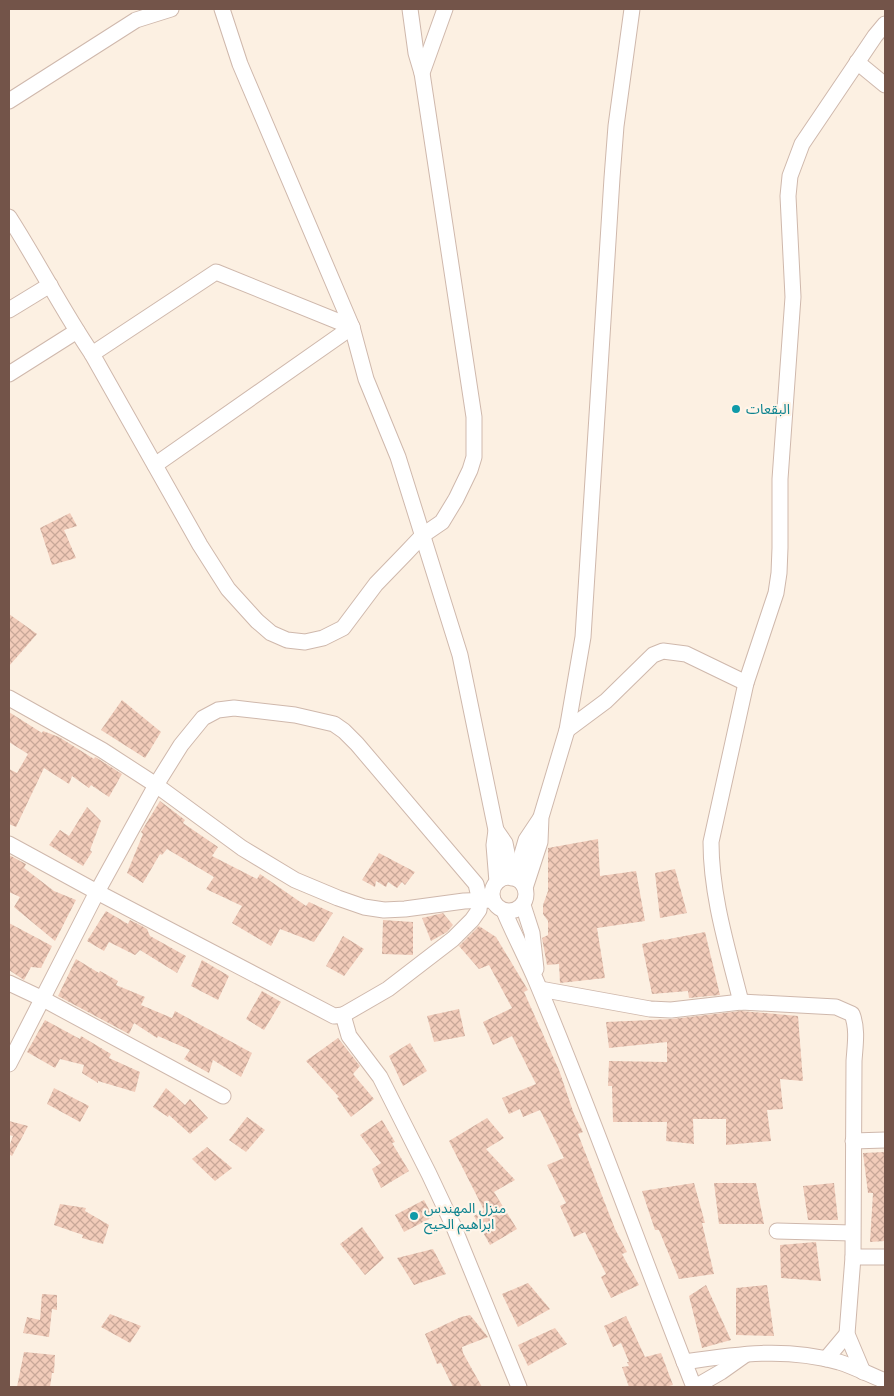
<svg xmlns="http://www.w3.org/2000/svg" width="894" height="1396" font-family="Overpass,'Noto Sans Arabic',sans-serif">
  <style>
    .building { fill: url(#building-cross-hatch) }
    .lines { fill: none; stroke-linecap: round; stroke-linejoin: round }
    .minor-casing { stroke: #cfb8ac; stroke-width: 17 }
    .minor { stroke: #fff; stroke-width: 15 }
    .culture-dot { fill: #0f9aa8; stroke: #fff4e8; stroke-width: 2 }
    .labels { text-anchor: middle; stroke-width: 4.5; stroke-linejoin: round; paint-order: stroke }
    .culture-label { font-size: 14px; fill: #0d838f; stroke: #fff4e8; text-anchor: start }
  </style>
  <defs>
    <pattern id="building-cross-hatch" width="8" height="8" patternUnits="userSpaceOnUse" patternTransform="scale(1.25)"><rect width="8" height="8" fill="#f1cbb9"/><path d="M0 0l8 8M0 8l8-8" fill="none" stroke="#c8a798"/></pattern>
  </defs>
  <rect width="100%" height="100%" fill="#fcf0e2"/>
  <g class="building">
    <path d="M70,513L77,526L64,530L76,558L52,565L40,528Z"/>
    <path d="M9,614L37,634L9,666Z"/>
    <path d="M122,700L161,732L145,758L101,730Z"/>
    <path d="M9,712L42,733L43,731L59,737L94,759L95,757L97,758L122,774L109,797L91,785L89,788L72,776L69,784L44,768L16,827L9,824V769L17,773L28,754L9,742Z"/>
    <path d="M160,801L185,820L183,823L218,847L212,856L257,879L260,874L306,906L309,902L333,913L314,942L280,929L271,946L232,923L242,906L206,889L214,877L167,849L162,855L160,854L143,883L127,873L143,834L141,832Z"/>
    <path d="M87,807L101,821L90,850L92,852L83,866L49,845L60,830L69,836Z"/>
    <path d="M598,839L600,876L636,871L645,921L597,928L605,978L560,983L559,964L547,965L542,938L548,935V921L543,914V905L548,891V848Z"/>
    <path d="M379,853L415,872L405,885L402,882L397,888L388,882L386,887L376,881L375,887L362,880Z"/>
    <path d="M9,855L26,864L24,868L54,891L76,900L55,941L14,907L20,897L9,892Z"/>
    <path d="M675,869L687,913L660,918L655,873Z"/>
    <path d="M106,911L128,924L130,920L142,926L147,929L150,936L186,956L177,973L140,950L135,955L109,942L104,951L87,941Z"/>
    <path d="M443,913L453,925L447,932L431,941L422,918Z"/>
    <path d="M383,920L413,922V955L382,954Z"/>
    <path d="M9,923L52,946L41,968L31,967L24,980L9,970Z"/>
    <path d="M479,926L496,937L528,990L524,992L559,1070L574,1114L583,1132L578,1134L615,1229L627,1252L622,1254L639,1285L611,1298L601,1277L606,1274L585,1232L574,1237L560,1206L566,1203L547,1165L564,1158L540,1110L523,1117L520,1109L509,1114L502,1098L536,1084L512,1036L493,1045L483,1022L512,1008L489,965L479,969L459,946Z"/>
    <path d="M705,932L720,995L689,998L688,991L652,994L642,944L664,939V940Z"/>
    <path d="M343,936L364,949L344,976L326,966Z"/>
    <path d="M76,959L99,973L100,971L118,981L116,985L145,997L141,1005L172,1018L175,1011L252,1053L241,1077L213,1060L209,1073L184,1059L190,1050L158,1036L157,1038L134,1023L129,1034L58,996Z"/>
    <path d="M202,960L229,976L218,1000L191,986Z"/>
    <path d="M262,991L281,1002L264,1030L246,1019Z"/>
    <path d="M459,1009L465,1036L434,1042L427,1016Z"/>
    <path d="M741,1011L798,1016L803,1081L780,1079L783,1109L767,1110L771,1141L726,1145V1119H693L694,1144L666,1141L667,1122H613L612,1086H608L609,1061L667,1062V1042L609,1048L606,1022L672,1019Z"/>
    <path d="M45,1020L80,1039L81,1036L111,1054L109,1058L140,1072L135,1092L98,1081V1083L82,1073L84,1065L60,1059L55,1068L27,1052Z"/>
    <path d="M338,1038L360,1066L353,1074L374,1099L351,1117L337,1098L339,1097L306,1061Z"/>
    <path d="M410,1043L427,1071L403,1086L389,1056Z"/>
    <path d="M54,1088L89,1106L80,1122L47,1104Z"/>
    <path d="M166,1088L185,1105L190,1099L208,1118L190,1134L169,1115L168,1117L153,1107Z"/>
    <path d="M247,1117L265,1130L246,1152L229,1140Z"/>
    <path d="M487,1118L504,1138L486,1149L515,1180L494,1192L517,1229L490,1245L474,1216L484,1210L449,1141Z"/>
    <path d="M382,1120L395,1142L392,1143L409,1171L381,1188L372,1169L381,1163L360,1135Z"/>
    <path d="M9,1121L28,1126L12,1156L9,1154V1147L13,1136L9,1135Z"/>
    <path d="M207,1147L232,1168L215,1181L192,1159Z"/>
    <path d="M885,1152V1241L870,1242L873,1193H868L863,1153Z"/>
    <path d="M694,1183L705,1223H702L714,1274L679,1279L659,1230H655L642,1191Z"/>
    <path d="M714,1183H756L764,1224H719Z"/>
    <path d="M834,1183L838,1220H808L803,1186Z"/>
    <path d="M424,1200L433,1217L404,1232L395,1215Z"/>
    <path d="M60,1204L86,1208L85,1211L109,1225L103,1244L82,1238L83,1235L54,1225Z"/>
    <path d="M362,1227L384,1258L365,1275L340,1244Z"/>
    <path d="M816,1242L821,1281L781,1278L780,1245Z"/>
    <path d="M433,1249L446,1274L414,1285L397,1258Z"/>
    <path d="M528,1283L550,1309L518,1327L502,1294Z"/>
    <path d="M706,1285L731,1340L702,1348L689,1296Z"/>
    <path d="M767,1285L774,1336L736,1335V1288Z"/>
    <path d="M42,1294L57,1295V1310L52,1309L49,1337L23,1333L27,1317L40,1320Z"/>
    <path d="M110,1314L141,1326L130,1343L101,1327Z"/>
    <path d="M470,1315L488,1337L462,1347L463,1353L482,1387H453L441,1363L437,1364L425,1334L461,1317Z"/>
    <path d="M626,1316L645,1357L661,1353L673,1385L665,1387H629L622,1367L629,1366L627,1362H629L621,1343L613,1347L604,1326Z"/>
    <path d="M555,1328L567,1344L528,1366L518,1345Z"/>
    <path d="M24,1352L55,1355L54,1373H52L50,1387H17Z"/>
  </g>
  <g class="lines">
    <g class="minor-casing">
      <g id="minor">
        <path d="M222,9L240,64L352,327L366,379L398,457L460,655L496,830L494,845L497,882"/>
        <path d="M410,9L416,53L422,73"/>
        <path d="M857,62L885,85"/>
        <path d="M9,101L136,20L171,9"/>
        <path d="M9,217C38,262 62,310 92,354L200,545L228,589L257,621L271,633L287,640L305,642L323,638L343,628L376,584L406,553L423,535L442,522L456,499L470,470L474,457V417L422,73L445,9"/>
        <path d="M9,310L50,285"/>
        <path d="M92,354L216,272L352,327"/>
        <path d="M9,374L77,331"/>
        <path d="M155,465L352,327"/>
        <path d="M9,698L102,750L156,785L242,848L295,880L338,898L364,907L384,910L405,909L464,901L493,900"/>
        <path d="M567,730L606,701L653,655L663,651L686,654L746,683"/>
        <path d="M496,830L505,843L512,878"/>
        <path d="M9,844L97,892L334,1016L343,1015L349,1036L380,1077L429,1174L453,1225L519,1387"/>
        <circle cx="509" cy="894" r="17"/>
        <path d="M515,878L526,840L540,819"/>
        <path d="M525,888L540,842L541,817L567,730L583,637L612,178L616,126L632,9"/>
        <path d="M523,905L532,933L536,969"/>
        <path d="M504,911C514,935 527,959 537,983C593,1116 641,1253 694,1387"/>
        <path d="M9,983L43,999L223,1096"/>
        <path d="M540,989L650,1009L671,1010L741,1002L836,1007L852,1014C858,1029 855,1046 854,1061L853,1257L847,1334L863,1372"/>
        <path d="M741,1002C728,950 711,896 711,842L746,683L776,593L779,573L780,548V479L793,297L788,196L790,176L802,144L875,36L885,24"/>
        <path d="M9,1064L97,892L156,785L181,745L203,718L218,710L234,708L295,715L334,724L344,731L357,744L476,884L480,901L479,910L472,920L453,939L388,989L343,1015"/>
        <path d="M853,1141L885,1140"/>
        <path d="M777,1231L852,1233"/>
        <path d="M853,1257H885"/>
        <path d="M826,1359L847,1334"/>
        <path d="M684,1362C738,1354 785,1347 839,1362C855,1367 870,1375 885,1381"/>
        <path d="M695,1387L721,1372L745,1355"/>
      </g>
    </g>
    <use href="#minor" class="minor"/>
  </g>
  <g class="culture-dot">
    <circle cx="736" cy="409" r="5"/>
    <circle cx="414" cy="1216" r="5"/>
  </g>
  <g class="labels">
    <g class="culture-label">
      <text x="746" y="414">البقعات</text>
      <text x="424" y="1213">منزل المهندس<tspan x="424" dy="16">ابراهيم الحيح</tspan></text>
    </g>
  </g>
  <rect width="894" height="1396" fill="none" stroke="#735449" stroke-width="20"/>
</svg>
